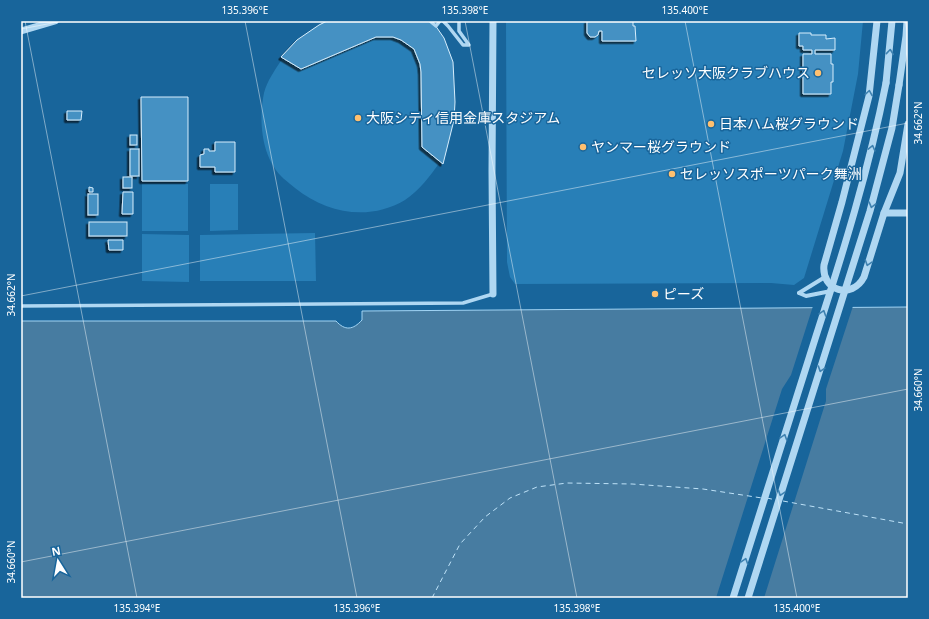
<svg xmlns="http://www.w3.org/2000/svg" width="929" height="619" font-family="'Noto Sans','Noto Sans JP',sans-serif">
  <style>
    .green { fill: #287fb7 }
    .water { fill: #477ca1; stroke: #a2d4f4 }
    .pier { fill: #18659b }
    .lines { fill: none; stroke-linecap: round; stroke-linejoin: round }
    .ferry { stroke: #bee2f8; stroke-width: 1; stroke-dasharray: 5 4; stroke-linecap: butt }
    .building { fill: #4591c3; stroke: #d6edfc; filter: url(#shadow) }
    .pedestrian { stroke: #afd7f2; stroke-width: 3.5 }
    .minor { stroke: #afd7f2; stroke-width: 4 }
    .tertiary { stroke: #afd7f2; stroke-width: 7 }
    .tertiary-bridge { stroke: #afd7f2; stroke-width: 7 }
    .oneway { stroke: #3e82b1 }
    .ticks { fill: none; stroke: #fff; stroke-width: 1; stroke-opacity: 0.45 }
    .poi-dot { fill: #ffc06f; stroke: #18659b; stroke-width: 1.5 }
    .labels { text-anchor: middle; stroke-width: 3; stroke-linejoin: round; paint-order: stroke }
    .poi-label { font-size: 14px; fill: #fff; stroke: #18659b; text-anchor: start }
    .neatline { fill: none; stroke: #fff; stroke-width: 1.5 }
    .ticks-label { font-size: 10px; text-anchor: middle; fill: #fff }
  </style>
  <defs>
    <filter id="shadow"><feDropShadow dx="-2.5" dy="2.5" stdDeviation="0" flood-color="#0009"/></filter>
  </defs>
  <rect width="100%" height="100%" fill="#18659b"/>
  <g class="green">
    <path d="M327,21H429C441,35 448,44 453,62L454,120L443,164L440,162C430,176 420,190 405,200C370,221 327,214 295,188C288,182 279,176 274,167C261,147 259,117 264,93C267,81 275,70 282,59L281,57C297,42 306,31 327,21Z"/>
    <path d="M506,21H863L858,74L843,151L804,278L794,285L771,283L515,284L510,277L507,262Z"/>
    <rect x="142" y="184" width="46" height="47"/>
    <path d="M210,184H238V230L210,231Z"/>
    <path d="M315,233L316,281H200V235Z"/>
    <path d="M142,234L189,235V282L142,281Z"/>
  </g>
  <path class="water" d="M908,307V598H21V321H336C345,331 353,330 362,320V311Z"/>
  <path class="pier" d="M813,306H853L826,389V401L764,598H716L782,389L791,375Z"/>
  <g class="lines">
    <g class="ferry">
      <path d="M767,498L776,500"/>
      <path d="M783,501L908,524"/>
      <path d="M432,598L460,544L485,517L510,498L537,487L567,483L632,484L703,489L762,498"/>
    </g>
  </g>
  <g class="building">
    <path d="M327,21H429L435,25L444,38L453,62L455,102L454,120L443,164L422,147L421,72L420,64L414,49L401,40L393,37H376L301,69L281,57L297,40L319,25Z"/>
    <path d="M587,21H633V26H635L636,41H602V31H599L598,35L595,37H590L587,33Z"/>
    <path d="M799,33H811V35H826V39L835,38V50H815V54H831V64H833V82H831V94H803V54H812V50H803V46H799Z"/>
    <path d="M141,97H188V181H142Z"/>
    <path d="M67,111H82L81,120H67Z"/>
    <rect x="130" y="135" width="7" height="10"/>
    <path d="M215,142H235V172H215V167H200V155L204,154V149H209V151H215Z"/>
    <rect x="130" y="149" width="9" height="27"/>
    <rect x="123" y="177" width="9" height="11"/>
    <path d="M89,187L93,188V192H89Z"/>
    <path d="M123,192H133V214H122Z"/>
    <rect x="88" y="194" width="10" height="21"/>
    <rect x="89" y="222" width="38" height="14"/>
    <path d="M108,240H123V250H109Z"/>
  </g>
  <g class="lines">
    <g class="pedestrian">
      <path d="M430,21L436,26L440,21"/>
      <path d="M443,21L448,26L463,45H469L459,31V21"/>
      <path d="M21,306L463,303L493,294"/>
    </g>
    <g class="minor">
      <path d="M799,293L806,296L831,291"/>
      <path d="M799,293L825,277"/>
    </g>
    <g class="tertiary">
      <path d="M877,21L869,96L842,202L824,265C821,291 852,300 864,277L884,213L900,173L908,124"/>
      <path d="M21,31L55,21"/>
      <path d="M886,83L892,21"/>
      <path d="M899,85L906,36L907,21"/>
      <path d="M884,213H908"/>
      <path d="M493,294L492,171L493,21"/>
    </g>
    <g class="tertiary-bridge">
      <path d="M733,598C761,511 788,423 816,336C843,253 869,169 886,83"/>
      <path d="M748,598L870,211L892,128L899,85"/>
    </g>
  </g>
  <defs><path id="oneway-chevron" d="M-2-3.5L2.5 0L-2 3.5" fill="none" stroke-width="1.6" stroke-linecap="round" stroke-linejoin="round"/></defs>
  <g class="oneway">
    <use href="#oneway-chevron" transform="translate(890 52) rotate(-84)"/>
    <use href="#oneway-chevron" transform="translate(869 93) rotate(-81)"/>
    <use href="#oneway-chevron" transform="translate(872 148) rotate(-76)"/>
    <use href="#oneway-chevron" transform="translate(872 205) rotate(105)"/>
    <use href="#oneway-chevron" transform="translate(868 263) rotate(108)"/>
    <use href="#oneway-chevron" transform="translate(823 313) rotate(-72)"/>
    <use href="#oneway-chevron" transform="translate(821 369) rotate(108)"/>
    <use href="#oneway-chevron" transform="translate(784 437) rotate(-72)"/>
    <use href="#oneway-chevron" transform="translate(781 493) rotate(108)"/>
    <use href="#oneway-chevron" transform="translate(745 561) rotate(-72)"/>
  </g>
  <path class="ticks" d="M25,21L137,598M245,21L357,598M465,21L577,598M685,21L797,598M905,21L908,35M21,29L63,21M21,296L908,123M21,562L908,389"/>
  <g class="poi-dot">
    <circle cx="818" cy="73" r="4"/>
    <circle cx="358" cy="118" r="4"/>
    <circle cx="711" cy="124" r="4"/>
    <circle cx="583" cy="147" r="4"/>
    <circle cx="672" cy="174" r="4"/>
    <circle cx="655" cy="294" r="4"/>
  </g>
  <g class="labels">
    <g class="poi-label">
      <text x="810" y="78" text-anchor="end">セレッソ大阪クラブハウス</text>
      <text x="366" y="123">大阪シティ信用金庫スタジアム</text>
      <text x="719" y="129">日本ハム桜グラウンド</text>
      <text x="591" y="152">ヤンマー桜グラウンド</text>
      <text x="680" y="179">セレッソスポーツパーク舞洲</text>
      <text x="663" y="299">ピーズ</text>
    </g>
  </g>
  <rect width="929" height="619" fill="none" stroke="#18659b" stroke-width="44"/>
  <g transform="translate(58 561) rotate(349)" stroke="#18659b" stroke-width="3" paint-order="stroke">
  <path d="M0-3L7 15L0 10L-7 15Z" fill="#ffffff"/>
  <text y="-6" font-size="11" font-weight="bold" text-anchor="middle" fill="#ffffff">N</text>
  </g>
  <rect x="22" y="22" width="885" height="575" class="neatline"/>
  <g class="ticks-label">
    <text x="245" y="14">135.396°E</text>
    <text x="465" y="14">135.398°E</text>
    <text x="685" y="14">135.400°E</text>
    <text transform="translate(918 123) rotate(-90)" y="4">34.662°N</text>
    <text transform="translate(11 295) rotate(-90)" y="4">34.662°N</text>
    <text transform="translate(918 390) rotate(-90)" y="4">34.660°N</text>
    <text transform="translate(11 562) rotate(-90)" y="4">34.660°N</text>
    <text x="137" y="612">135.394°E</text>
    <text x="357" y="612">135.396°E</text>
    <text x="577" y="612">135.398°E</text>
    <text x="797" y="612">135.400°E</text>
  </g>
</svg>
